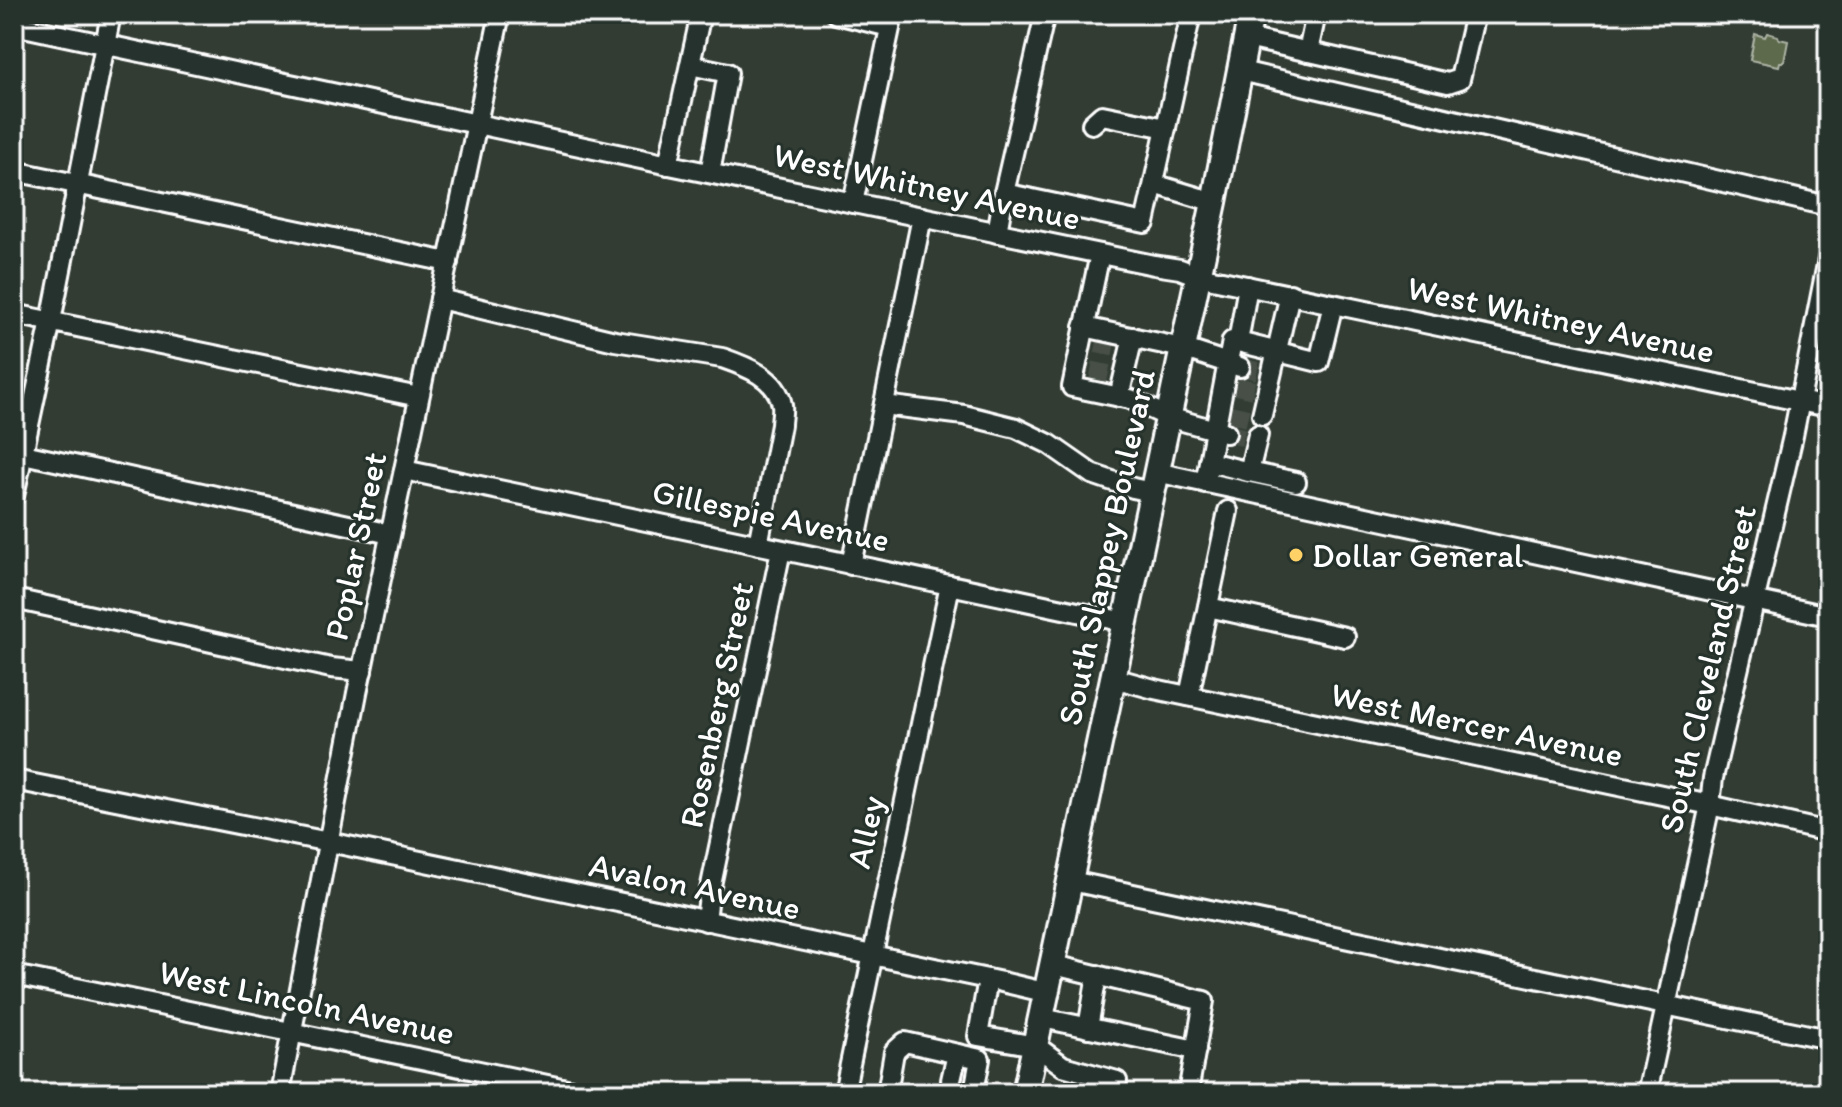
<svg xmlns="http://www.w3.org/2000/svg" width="1842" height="1107" font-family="Itim,sans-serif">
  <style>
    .green { fill: #5d6a4c; stroke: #aeb4a6; stroke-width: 2 }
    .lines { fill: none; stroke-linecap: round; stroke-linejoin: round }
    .minor-tunnel { stroke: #465047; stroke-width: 18; stroke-dasharray: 18 9; stroke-linecap: butt }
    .minor-casing { stroke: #fff; stroke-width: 24 }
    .major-casing { stroke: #fff; stroke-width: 30 }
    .minor { stroke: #26332d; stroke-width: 18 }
    .major { stroke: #26332d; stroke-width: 24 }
    .poi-dot { fill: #ffd166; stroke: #26332d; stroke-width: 3 }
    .labels { text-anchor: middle; stroke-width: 6; stroke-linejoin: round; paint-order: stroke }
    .street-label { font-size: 34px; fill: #fff; stroke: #26332d }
    .poi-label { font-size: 34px; fill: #fff; stroke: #26332d; text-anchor: start }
  </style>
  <rect width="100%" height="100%" fill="#323c33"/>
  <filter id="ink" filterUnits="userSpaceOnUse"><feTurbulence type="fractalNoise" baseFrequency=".0125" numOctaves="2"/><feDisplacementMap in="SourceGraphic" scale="16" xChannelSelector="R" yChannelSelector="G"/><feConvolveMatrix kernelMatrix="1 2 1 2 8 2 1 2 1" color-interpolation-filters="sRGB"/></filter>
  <g filter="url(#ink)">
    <path class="green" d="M1767,33L1778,36L1779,39L1788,41L1784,62H1780L1779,66L1750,60L1755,34L1765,37Z"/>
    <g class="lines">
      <g class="minor-tunnel">
        <path d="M1240,367L1262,372"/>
        <path d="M1098,381L1106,342"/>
        <path d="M1236,386L1258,391"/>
        <path d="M1230,414L1261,421"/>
        <path d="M1226,433L1247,438"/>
        <path d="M961,1093L963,1083"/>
      </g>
      <g class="minor-casing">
        <g id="minor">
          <path d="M836,14L890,27"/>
          <path d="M1045,14L1004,193L1145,223L1191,14"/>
          <path d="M14,25L650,161L1154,265L1180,269L1198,276L1828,407"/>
          <path d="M1247,38L1448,83L1460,79L1475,14"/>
          <path d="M1308,52L1316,14"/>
          <path d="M690,65L728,73L710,173"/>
          <path d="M1241,71L1828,206"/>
          <path d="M1092,124L1102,115L1166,128"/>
          <path d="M668,165L699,23"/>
          <path d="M14,171L448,262"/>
          <path d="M1154,184L1214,202"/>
          <path d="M853,203L893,14"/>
          <path d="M997,233L1004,193"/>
          <path d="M1100,254L1072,387L1130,399L1168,417L1226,433"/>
          <path d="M440,299L615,341L722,358C745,366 777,377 782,405C783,411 781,418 781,425L758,545"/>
          <path d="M14,314L419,397"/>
          <path d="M1084,327L1182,348L1240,367"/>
          <path d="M1238,342L1319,362L1333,304"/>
          <path d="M1119,397L1133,337"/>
          <path d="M884,405L964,415L1016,428L1049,444L1092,474L1133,488L1152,492"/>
          <path d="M1262,415L1290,294"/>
          <path d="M14,452L390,534"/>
          <path d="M1209,462L1249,472L1258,435"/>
          <path d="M404,470L1125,622"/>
          <path d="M1156,472L1828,616"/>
          <path d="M1249,472L1296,482"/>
          <path d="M1205,483L1232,341L1238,342L1248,286"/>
          <path d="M14,496L51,321L111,14"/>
          <path d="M851,565L922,217"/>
          <path d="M14,599L331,668L362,671"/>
          <path d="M1208,607L1345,637"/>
          <path d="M1114,678L1154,689L1710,805L1828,832"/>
          <path d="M1189,696L1228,511"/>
          <path d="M14,780L329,842L1002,982L1048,993"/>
          <path d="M1071,881L1828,1039"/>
          <path d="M706,921L709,895L781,550"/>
          <path d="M1054,965L1204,1001L1188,1093"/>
          <path d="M14,975L586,1093"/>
          <path d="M988,979L978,1036L1036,1046L1063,1066L1117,1081L1115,1093"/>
          <path d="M1042,1018L1196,1050"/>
          <path d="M1088,1028L1097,975"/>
          <path d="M951,1080L957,1054"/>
          <path d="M280,1093L357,693L500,14"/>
          <path d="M844,1093L950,585"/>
          <path d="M887,1093L894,1052L905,1042L980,1059L975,1086"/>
          <path d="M1647,1093L1710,805L1713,778L1793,436L1828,259"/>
        </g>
      </g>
      <g class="major-casing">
        <path id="major" d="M1025,1093L1214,202L1251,14"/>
      </g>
      <use href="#minor" class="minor"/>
      <use href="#major" class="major"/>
    </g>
  </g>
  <circle class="poi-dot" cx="1296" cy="555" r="8"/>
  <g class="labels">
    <g class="street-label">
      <text transform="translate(927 186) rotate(12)" y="12">West Whitney Avenue</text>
      <text transform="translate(1561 319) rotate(12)" y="12">West Whitney Avenue</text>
      <text transform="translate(771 515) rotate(12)" y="12">Gillespie Avenue</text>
      <text transform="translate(355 546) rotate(-78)" y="12">Poplar Street</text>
      <text transform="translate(1106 547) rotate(-78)" y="12">South Slappey Boulevard</text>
      <text transform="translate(1707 669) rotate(-77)" y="12">South Cleveland Street</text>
      <text transform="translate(716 705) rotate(-78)" y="12">Rosenberg Street</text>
      <text transform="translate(1477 724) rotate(12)" y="12">West Mercer Avenue</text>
      <text transform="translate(865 832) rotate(-78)" y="12">Alley</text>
      <text transform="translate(695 886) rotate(12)" y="12">Avalon Avenue</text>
      <text transform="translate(307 1002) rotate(12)" y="12">West Lincoln Avenue</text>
    </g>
    <g class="poi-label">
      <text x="1312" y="567">Dollar General</text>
    </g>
  </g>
  <rect width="1842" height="1107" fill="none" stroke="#26332d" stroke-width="48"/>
  <rect x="24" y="24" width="1794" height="1059" fill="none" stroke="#fff" stroke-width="3" filter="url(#ink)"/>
</svg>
